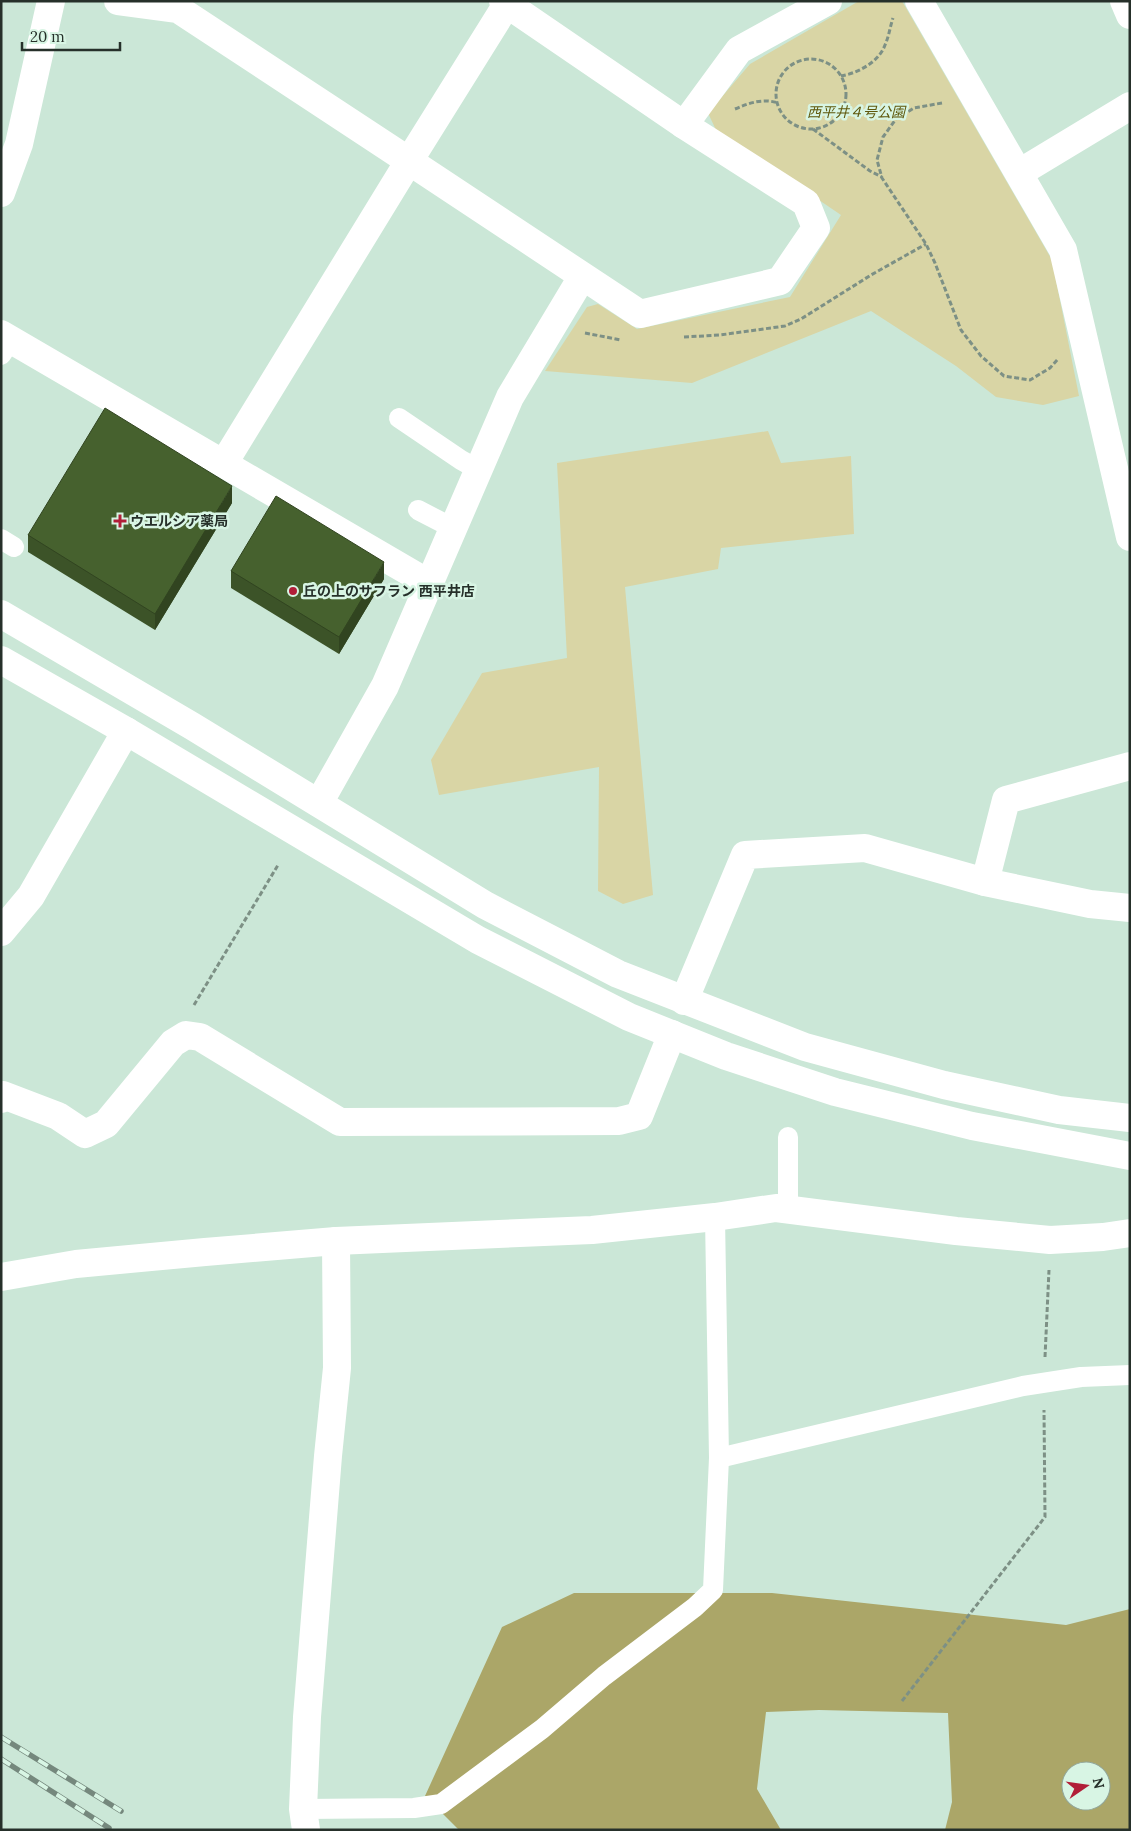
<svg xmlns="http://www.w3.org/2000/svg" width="1131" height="1831" font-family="Lora,'Noto Sans JP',serif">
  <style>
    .green { fill: #d9d5a5 }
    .forest { fill: #aba668; fill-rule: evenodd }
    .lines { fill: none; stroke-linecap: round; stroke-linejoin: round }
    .path { stroke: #7d9085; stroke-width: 3; stroke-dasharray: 5 2.5; stroke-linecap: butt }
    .service { stroke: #fff; stroke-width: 20 }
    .minor { stroke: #fff; stroke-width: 28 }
    .tertiary { stroke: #fff; stroke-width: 28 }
    .rail-casing { stroke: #75887d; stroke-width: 5.5 }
    .rail { stroke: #d8f5e4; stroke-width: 4; stroke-dasharray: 11; stroke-linecap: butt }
    .wall { fill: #3c5328 }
    .shaded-wall { fill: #314420 }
    .building { fill: #46612e; stroke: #314420 }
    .poi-dot { fill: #b11e38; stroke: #d8f5e4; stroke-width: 2 }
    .labels { text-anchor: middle; stroke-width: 5; stroke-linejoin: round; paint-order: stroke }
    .park-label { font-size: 14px; font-style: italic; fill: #5e570b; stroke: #d8f5e4 }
    .poi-label { font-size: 14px; font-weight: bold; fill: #26302a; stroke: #d8f5e4; text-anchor: start }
  </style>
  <rect width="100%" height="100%" fill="#cbe7d7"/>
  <g class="green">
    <path d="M859,1H902L1052,260L1079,396L1043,405L996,397L956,366L871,311L692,383L545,371L587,307L598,304L637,329L790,297L841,215L716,130L708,113L750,64Z"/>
    <path d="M768,431L781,463L851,456L854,534L721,548L718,569L625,587L653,895L623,904L598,891L599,767L439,795L431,760L482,673L567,658L557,463Z"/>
  </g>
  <path class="forest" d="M574,1593H772L1066,1625L1130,1609V1830H945L952,1802L948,1713L819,1710L766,1712L757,1789L781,1830H459L425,1796L502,1627ZM1071,1771H1101V1801H1071Z"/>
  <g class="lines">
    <g class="path">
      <circle cx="811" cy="94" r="35"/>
      <path d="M841,76C858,73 879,62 885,45C889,36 890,27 893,18"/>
      <path d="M942,103L914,108L896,119L883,137L877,160L882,178L926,244L935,263L961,330L981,356L1004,376L1030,380L1050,368L1058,359"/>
      <path d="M735,109C749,103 763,98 778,103"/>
      <path d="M813,129L870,171L882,177"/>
      <path d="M585,333L621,340"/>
      <path d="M684,337L720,335L785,326L801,319L871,275L926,244"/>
      <path d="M194,1005L278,865"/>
      <path d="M1045,1357L1049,1270"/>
      <path d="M902,1701L1045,1517L1044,1410"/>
    </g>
    <g class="service">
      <path d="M1,355L11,340"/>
      <path d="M399,418L461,460L479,470"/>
      <path d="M418,510L453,528"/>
      <path d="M1,539L14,547"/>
      <path d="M788,1209V1137"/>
      <path d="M719,1458L1023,1386L1081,1377L1130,1375"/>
      <path d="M303,1809L414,1808L441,1804L542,1729L604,1676L695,1607L713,1590L719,1458L715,1217"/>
    </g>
    <g class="minor">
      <path d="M118,1L178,9L409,161L224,463"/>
      <path d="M503,1L507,4L684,125L806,203L816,228L780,281L640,314L409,161L507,4L508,1"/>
      <path d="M919,1L1063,250L1130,537"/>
      <path d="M1124,1L1130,15"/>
      <path d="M684,125L739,50L828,1"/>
      <path d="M1019,173L1130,106"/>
      <path d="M1,193L19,144L51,1"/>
      <path d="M1,334L430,584"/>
      <path d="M319,803L385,686L510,397L582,277"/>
      <path d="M985,882L1006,800L1130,766"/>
      <path d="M1,932L31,896L126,731"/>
      <path d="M684,1001L745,855L865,848L985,882L1090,904L1130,908"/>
      <path d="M1,1099L3,1095L58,1116L85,1134L106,1124L173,1043L186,1035L200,1037L340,1122L619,1121L639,1116L672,1034"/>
      <path d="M1,1277L76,1264L205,1252L336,1241L592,1230L715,1217L776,1208L956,1231L1050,1240L1103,1237L1130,1233"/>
      <path d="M306,1830L303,1809L307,1717L328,1456L337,1368L336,1241"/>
    </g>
    <g class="tertiary">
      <path d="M1,614L192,726L485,905L618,974L805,1047L944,1085L1059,1110L1130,1118"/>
      <path d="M1,660L126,731L478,940L629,1017L726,1056L835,1092L972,1126L1130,1156"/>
    </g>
    <g class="rail-casing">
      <g id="rail">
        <path d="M1,1737L121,1811"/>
        <path d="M1,1759L109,1828"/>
      </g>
    </g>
    <use href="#rail" class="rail"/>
  </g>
  <g class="wall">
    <path d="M232,503L155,630L28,552V535Z"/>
    <path d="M231,571L384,579L339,654L231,588Z"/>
  </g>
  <g class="shaded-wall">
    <path d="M232,486V503L155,630V614Z"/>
    <path d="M384,562V579L339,654V637Z"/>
  </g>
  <g class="building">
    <path d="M105,408L232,486L155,614L28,535Z"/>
    <path d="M276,496L384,562L339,637L231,571Z"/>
  </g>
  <g class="poi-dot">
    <path d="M117.5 513.5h5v5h5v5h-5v5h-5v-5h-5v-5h5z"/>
    <circle cx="293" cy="591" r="5"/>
  </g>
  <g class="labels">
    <g class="park-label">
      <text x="856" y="117">西平井４号公園</text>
    </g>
    <g class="poi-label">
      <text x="130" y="526">ウエルシア薬局</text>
      <text x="303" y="596">丘の上のサフラン 西平井店</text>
    </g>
  </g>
  <rect width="1131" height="1831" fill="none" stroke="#26302a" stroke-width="5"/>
  <g transform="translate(1086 1786) rotate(77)"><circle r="24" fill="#d8f5e4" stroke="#91a69a"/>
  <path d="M0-4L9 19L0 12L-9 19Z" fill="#b11e38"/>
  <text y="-8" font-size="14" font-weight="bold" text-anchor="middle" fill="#26302a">N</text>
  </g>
  <path d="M22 42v8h98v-8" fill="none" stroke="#26302a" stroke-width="2.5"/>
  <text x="30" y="42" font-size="15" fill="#26302a" stroke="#d8f5e4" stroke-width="4" paint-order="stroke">20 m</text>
</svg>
